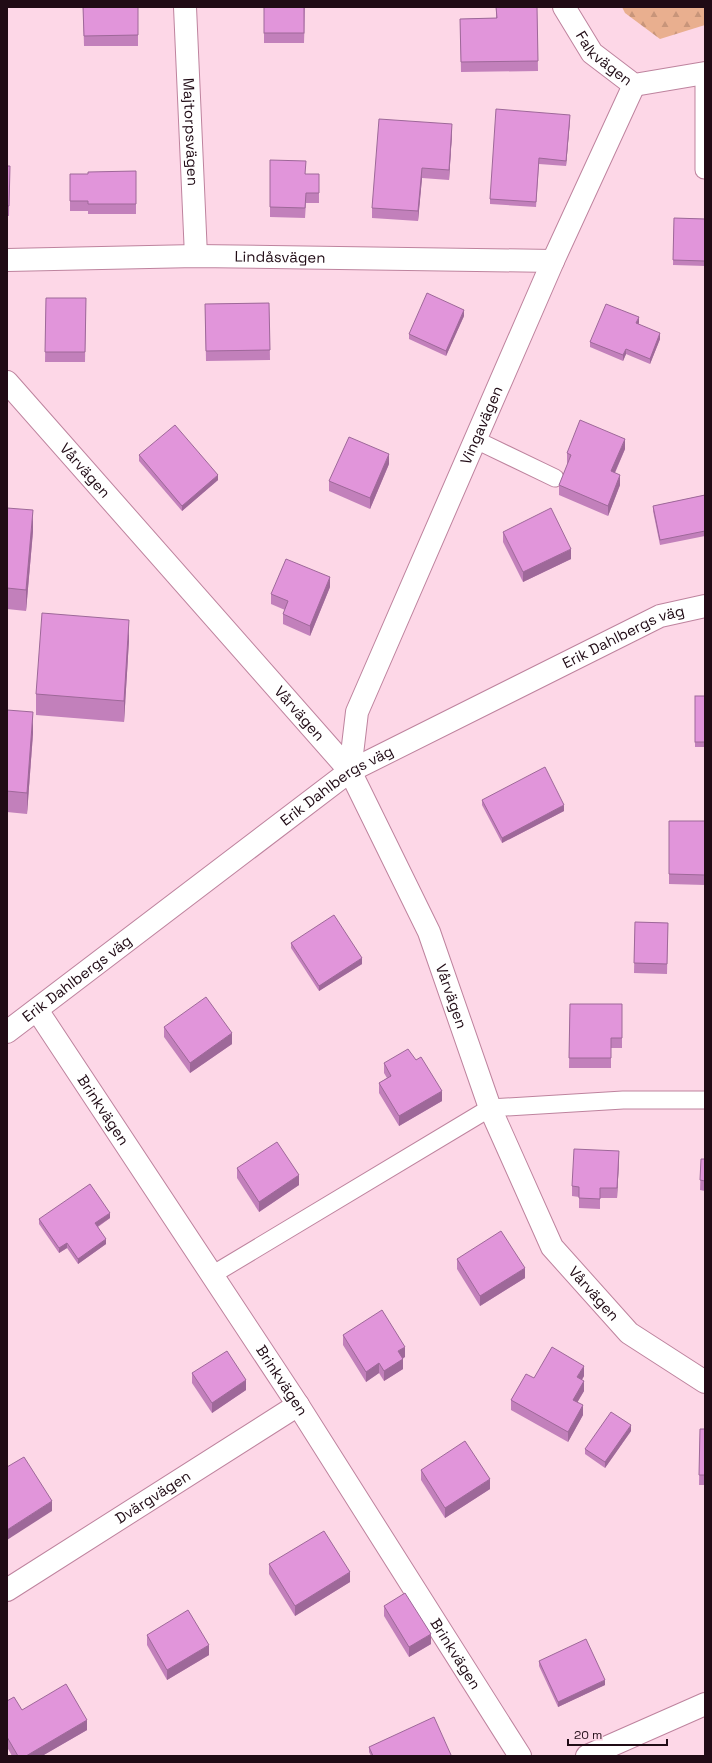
<svg xmlns="http://www.w3.org/2000/svg" width="712" height="1763" font-family="'Space Grotesk',sans-serif">
  <style>
    .forest { fill: url(#forest-firs) }
    .lines { fill: none; stroke-linecap: round; stroke-linejoin: round }
    .lane-casing { stroke: #be839e; stroke-width: 19 }
    .street-casing { stroke: #be839e; stroke-width: 24 }
    .secondary-casing { stroke: #be839e; stroke-width: 24 }
    .lane { stroke: #fff; stroke-width: 17 }
    .street { stroke: #fff; stroke-width: 22 }
    .secondary { stroke: #fff; stroke-width: 22 }
    .wall { fill: #c280bb }
    .shaded-wall { fill: #9e6899 }
    .building { fill: #e195da; stroke: #9e6899 }
    .labels { text-anchor: middle; stroke-width: 3; stroke-linejoin: round; paint-order: stroke }
    .street-label { font-size: 15px; fill: #200b15; stroke: #fdd7e7 }
  </style>
  <defs>
    <pattern id="forest-firs" width="22" height="20" patternUnits="userSpaceOnUse"><rect width="22" height="20" fill="#e9af8f"/><path d="M5 1l3.5 6h-7zM16 11l3.5 6h-7z" fill="#c8957a"/></pattern>
  </defs>
  <rect width="100%" height="100%" fill="#fdd7e7"/>
  <path class="forest" d="M622,7H705V25L660,39L625,13Z"/>
  <g class="lines">
    <g class="lane-casing">
      <g id="lane">
        <path d="M704,170V73"/>
        <path d="M476,440L555,478"/>
        <path d="M212,1275L490,1108L623,1100H705"/>
      </g>
    </g>
    <g class="street-casing">
      <g id="street">
        <path id="s1" d="M185,7L196,256"/>
        <path id="s2" d="M564,7L592,53L634,85L705,73"/>
        <path id="s3" d="M7,260L196,256L553,261"/>
        <path id="s4" d="M7,382L350,771L429,932L490,1108L552,1247L629,1333L705,1382"/>
        <path id="s5" d="M350,771L357,712L553,261L634,85"/>
        <path id="s6" d="M37,1010L298,1405L520,1756"/>
        <path id="s7" d="M7,1590L298,1405"/>
        <path d="M587,1756L705,1704"/>
      </g>
    </g>
    <g class="secondary-casing">
      <g id="secondary">
        <path id="s8" d="M7,1032L350,771L660,616L705,606"/>
      </g>
    </g>
    <use href="#lane" class="lane"/>
    <use href="#street" class="street"/>
    <use href="#secondary" class="secondary"/>
  </g>
  <g class="wall">
    <path d="M83,7H138V46H84Z"/>
    <path d="M264,7H305L304,43H264Z"/>
    <path d="M496,7H537L538,71L461,72L460,19L496,18Z"/>
    <path d="M570,120L566,166L539,164L536,207L490,204V199Z"/>
    <path d="M452,134L449,180L422,178L418,221L372,218V208Z"/>
    <path d="M270,160L306,174H319V203H306L305,218L270,217Z"/>
    <path d="M7,166H10L9,216H7Z"/>
    <path d="M136,171V214H88V211H70V174H88Z"/>
    <path d="M674,218L705,219V266L673,265Z"/>
    <path d="M46,298H86L85,362H45Z"/>
    <path d="M269,303L270,360L206,361L205,304Z"/>
    <path d="M464,316L446,356L409,339V334Z"/>
    <path d="M639,323L638,324L660,339L650,364L626,354L623,361L590,347V342Z"/>
    <path d="M625,449L615,473L620,485L608,516L559,495V485L568,464L567,463V453Z"/>
    <path d="M139,455L218,480L182,511L139,461Z"/>
    <path d="M389,464L370,509L329,491V481Z"/>
    <path d="M705,495V536L660,545L653,511V506Z"/>
    <path d="M7,508L33,531L26,611L7,609Z"/>
    <path d="M503,532L571,559L523,582L503,542Z"/>
    <path d="M330,587L310,636L283,624V614L285,610L271,604V594Z"/>
    <path d="M129,640L124,722L36,715V694Z"/>
    <rect x="695" y="696" width="10" height="51"/>
    <path d="M7,710L33,733L27,814L7,812Z"/>
    <path d="M482,800L564,811L502,843L482,805Z"/>
    <path d="M669,821H705V885L669,884Z"/>
    <path d="M635,922L668,923L667,974L634,973Z"/>
    <path d="M291,943L362,964L319,991L291,948Z"/>
    <path d="M570,1004H622V1048H611V1068H569Z"/>
    <path d="M164,1027L232,1044L190,1073L164,1037Z"/>
    <path d="M416,1060L442,1101L399,1126L379,1093V1083L387,1078L384,1073V1063Z"/>
    <path d="M701,1159H705V1191L700,1190Z"/>
    <path d="M619,1161L617,1198H600V1209L579,1208V1197L572,1196V1186Z"/>
    <path d="M237,1168L299,1185L259,1212L237,1178Z"/>
    <path d="M110,1218L98,1227L106,1244L78,1264L67,1248L59,1253L39,1224V1219Z"/>
    <path d="M457,1259L525,1278L480,1306L457,1269Z"/>
    <path d="M343,1335L405,1357L403,1358V1369L384,1381L379,1373L366,1382L343,1345Z"/>
    <path d="M192,1373L246,1390L212,1413L192,1383Z"/>
    <path d="M584,1376L582,1380L584,1391L577,1402L583,1415L568,1442L511,1410V1400L534,1378Z"/>
    <path d="M700,1429H705V1485H699Z"/>
    <path d="M631,1431L605,1468L585,1454V1449Z"/>
    <path d="M421,1470L490,1489L445,1518L421,1480Z"/>
    <path d="M269,1564L350,1582L295,1616L269,1574Z"/>
    <path d="M384,1606L431,1644L409,1657L384,1616Z"/>
    <path d="M147,1635L209,1655L167,1680L147,1645Z"/>
    <path d="M539,1661L605,1685L558,1707L539,1666Z"/>
    <path d="M7,1701L22,1710L87,1730L42,1756H12L7,1747Z"/>
    <path d="M369,1747L451,1756H371L369,1752Z"/>
  </g>
  <g class="shaded-wall">
    <path d="M570,115V120L566,166V161Z"/>
    <path d="M452,124V134L449,180V170Z"/>
    <path d="M422,168V178L418,221V211Z"/>
    <path d="M464,310V316L446,356V351Z"/>
    <path d="M639,317V323L636,329V323Z"/>
    <path d="M660,333V339L650,364V359Z"/>
    <path d="M626,349V354L623,361V355Z"/>
    <path d="M625,439V449L611,481V471Z"/>
    <path d="M389,454V464L370,509V498Z"/>
    <path d="M218,475V480L182,511V506Z"/>
    <path d="M620,475V485L608,516V506Z"/>
    <path d="M33,510V531L26,611V590Z"/>
    <path d="M571,549V559L523,582V572Z"/>
    <path d="M330,577V587L310,636V626Z"/>
    <path d="M129,620V640L124,722V701Z"/>
    <path d="M33,712V733L27,814V793Z"/>
    <path d="M564,805V811L502,843V838Z"/>
    <path d="M362,958V964L319,991V986Z"/>
    <path d="M232,1033V1044L190,1073V1063Z"/>
    <path d="M442,1091V1101L399,1126V1116Z"/>
    <path d="M619,1151V1161L617,1198V1188Z"/>
    <path d="M299,1175V1185L259,1212V1202Z"/>
    <path d="M110,1213V1218L95,1228V1223Z"/>
    <path d="M106,1239V1244L78,1264V1259Z"/>
    <path d="M67,1243V1248L59,1253V1248Z"/>
    <path d="M525,1268V1278L480,1306V1296Z"/>
    <path d="M405,1347V1357L398,1361V1351Z"/>
    <path d="M403,1359V1369L384,1381V1371Z"/>
    <path d="M379,1363V1373L366,1382V1372Z"/>
    <path d="M584,1366V1376L577,1387V1377Z"/>
    <path d="M246,1380V1390L212,1413V1403Z"/>
    <path d="M584,1381V1391L573,1410V1400Z"/>
    <path d="M583,1405V1415L568,1442V1432Z"/>
    <path d="M631,1425V1431L605,1468V1462Z"/>
    <path d="M490,1479V1489L445,1518V1508Z"/>
    <path d="M52,1501V1511L7,1540V1530Z"/>
    <path d="M350,1572V1582L295,1616V1606Z"/>
    <path d="M431,1634V1644L409,1657V1647Z"/>
    <path d="M209,1645V1655L167,1680V1670Z"/>
    <path d="M605,1680V1685L558,1707V1702Z"/>
    <path d="M87,1720V1730L42,1756H26Z"/>
  </g>
  <g class="building">
    <path d="M83,7H138V35L84,36Z"/>
    <rect x="264" y="7" width="40" height="26"/>
    <path d="M496,7H537L538,61L461,62L460,19L497,18Z"/>
    <path d="M496,109L570,115L566,161L539,158L536,202L490,199Z"/>
    <path d="M379,119L452,124L449,170L422,168L418,211L372,208Z"/>
    <path d="M270,160L306,161L305,174H319V193H306L305,208L270,207Z"/>
    <path d="M7,166H10L9,206H7Z"/>
    <path d="M136,171V204H88V201H70V174H88V172Z"/>
    <path d="M674,218L705,219V261L673,260Z"/>
    <path d="M427,293L464,310L446,351L409,334Z"/>
    <path d="M46,298H86L85,352H45Z"/>
    <path d="M269,303L270,350L206,351L205,304Z"/>
    <path d="M606,304L639,317L636,323L660,333L650,359L626,349L623,355L590,342Z"/>
    <path d="M580,420L625,439L611,471L620,475L608,506L559,485L571,455L567,453Z"/>
    <path d="M175,425L218,475L182,506L139,455Z"/>
    <path d="M349,437L389,454L370,498L329,481Z"/>
    <path d="M705,495V531L660,540L653,506Z"/>
    <path d="M7,508L33,510L26,590L7,588Z"/>
    <path d="M551,508L571,549L523,572L503,532Z"/>
    <path d="M286,559L330,577L310,626L283,614L288,601L271,594Z"/>
    <path d="M42,613L129,620L124,701L36,694Z"/>
    <rect x="695" y="696" width="10" height="46"/>
    <path d="M7,710L33,712L27,793L7,791Z"/>
    <path d="M545,767L564,805L502,838L482,800Z"/>
    <path d="M669,821H705V875L669,874Z"/>
    <path d="M334,915L362,958L319,986L291,943Z"/>
    <path d="M635,922L668,923L667,964L634,963Z"/>
    <path d="M206,997L232,1033L190,1063L164,1027Z"/>
    <path d="M570,1004H622V1038H611V1058H569Z"/>
    <path d="M408,1049L416,1060L421,1057L442,1091L399,1116L379,1083L391,1076L384,1063Z"/>
    <path d="M277,1142L299,1175L259,1202L237,1168Z"/>
    <path d="M574,1149L619,1151L617,1188H600V1199L579,1198V1187L572,1186Z"/>
    <path d="M701,1159H705V1181L700,1180Z"/>
    <path d="M90,1184L110,1213L95,1223L106,1239L78,1259L67,1243L59,1248L39,1219Z"/>
    <path d="M501,1231L525,1268L480,1296L457,1259Z"/>
    <path d="M382,1310L405,1347L398,1351L403,1359L384,1371L379,1363L366,1372L343,1335Z"/>
    <path d="M552,1347L584,1366L577,1377L584,1381L573,1400L583,1405L568,1432L511,1400L526,1374L534,1378Z"/>
    <path d="M227,1351L246,1380L212,1403L192,1373Z"/>
    <path d="M611,1412L631,1425L605,1462L585,1449Z"/>
    <path d="M700,1429H705V1475H699Z"/>
    <path d="M465,1441L490,1479L445,1508L421,1470Z"/>
    <path d="M24,1457L52,1501L7,1530V1467Z"/>
    <path d="M324,1531L350,1572L295,1606L269,1564Z"/>
    <path d="M405,1593L431,1634L409,1647L384,1606Z"/>
    <path d="M188,1610L209,1645L167,1670L147,1635Z"/>
    <path d="M586,1639L605,1680L558,1702L539,1661Z"/>
    <path d="M66,1684L87,1720L26,1756H18L7,1737V1701L14,1697L22,1710Z"/>
    <path d="M434,1717L451,1755L450,1756H373L369,1747Z"/>
  </g>
  <g class="labels">
    <g class="street-label">
      <text dy="5" stroke="none"><textPath href="#s2" startOffset="66">Falkvägen</textPath></text>
      <text dy="5" stroke="none"><textPath href="#s1" startOffset="125">Majtorpsvägen</textPath></text>
      <text dy="5" stroke="none"><textPath href="#s3" startOffset="273">Lindåsvägen</textPath></text>
      <text dy="5" stroke="none"><textPath href="#s5" startOffset="372">Vingavägen</textPath></text>
      <text dy="5" stroke="none"><textPath href="#s4" startOffset="118">Vårvägen</textPath></text>
      <text dy="5" stroke="none"><textPath href="#s8" startOffset="736">Erik Dahlbergs väg</textPath></text>
      <text dy="5" stroke="none"><textPath href="#s4" startOffset="442">Vårvägen</textPath></text>
      <text dy="5" stroke="none"><textPath href="#s8" startOffset="412">Erik Dahlbergs väg</textPath></text>
      <text dy="5" stroke="none"><textPath href="#s8" startOffset="88">Erik Dahlbergs väg</textPath></text>
      <text dy="5" stroke="none"><textPath href="#s4" startOffset="766">Vårvägen</textPath></text>
      <text dy="5" stroke="none"><textPath href="#s6" startOffset="120">Brinkvägen</textPath></text>
      <text dy="5" stroke="none"><textPath href="#s4" startOffset="1099">Vårvägen</textPath></text>
      <text dy="5" stroke="none"><textPath href="#s6" startOffset="444">Brinkvägen</textPath></text>
      <text dy="5" stroke="none"><textPath href="#s7" startOffset="173">Dvärgvägen</textPath></text>
      <text dy="5" stroke="none"><textPath href="#s6" startOffset="768">Brinkvägen</textPath></text>
    </g>
  </g>
  <rect width="712" height="1763" fill="none" stroke="#200b15" stroke-width="16"/>
  <path d="M568 1739v6h99v-6" fill="none" stroke="#200b15" stroke-width="2"/>
  <text x="574" y="1739" font-size="12" fill="#200b15" stroke="#fdd7e7" stroke-width="3" paint-order="stroke">20 m</text>
</svg>
